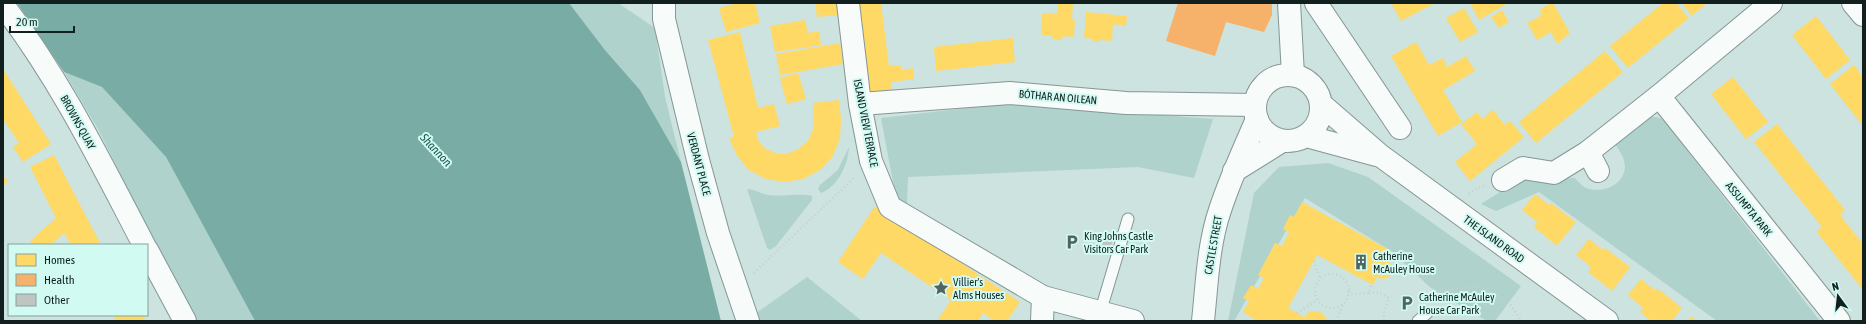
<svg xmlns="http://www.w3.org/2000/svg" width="1866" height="324" font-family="'Asap Condensed',sans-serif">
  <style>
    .green { fill: #afd2cc }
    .water { fill: #79aca4 }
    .homes { fill: #ffd966 }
    .health { fill: #f6b26b }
    .building { fill: #c1c5c1 }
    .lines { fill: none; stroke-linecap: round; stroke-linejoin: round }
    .service-casing { stroke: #859794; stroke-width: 13 }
    .minor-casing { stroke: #859794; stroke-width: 24 }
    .secondary-casing { stroke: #859794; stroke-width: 24 }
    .path { stroke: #c8cfcd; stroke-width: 2.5; stroke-dasharray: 1 3; stroke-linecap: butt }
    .service { stroke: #f7fbfa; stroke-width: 11 }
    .minor { stroke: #f7fbfa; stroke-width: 22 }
    .secondary { stroke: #f7fbfa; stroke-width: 22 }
    .labels { text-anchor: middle; stroke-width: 4; stroke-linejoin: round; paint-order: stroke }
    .street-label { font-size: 11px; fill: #11201e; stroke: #d0faf2 }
    .poi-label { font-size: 11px; fill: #11201e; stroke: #d0faf2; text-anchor: start }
    .water-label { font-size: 12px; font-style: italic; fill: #1e554d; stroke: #d0faf2 }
  </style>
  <rect width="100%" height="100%" fill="#cce3df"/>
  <g class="green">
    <path d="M569,3H618L655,28L665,97L681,162L640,90L605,50Z"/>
    <path d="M64,72L102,87L166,157L255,321H193L98,129Z"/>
    <path d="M1010,103L1213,119L1194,178L1138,167L908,177L907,205L896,198L881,118Z"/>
    <path d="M1649,116L1660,118L1665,122L1820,321H1717L1539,192L1496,211L1481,204L1519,180L1575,178C1578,181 1581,185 1584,187C1600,195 1624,186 1625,167C1625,158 1619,150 1615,144Z"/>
    <path d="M849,147C848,164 839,186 821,193L818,189L820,185L838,170Z"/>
    <path d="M1328,163L1368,177L1521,286L1495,321H1487L1431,288L1391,251L1305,198L1234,321H1228L1254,193L1279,167Z"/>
    <path d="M747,189C754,189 761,194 768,195C782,197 798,193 812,196V200L776,246L770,250L767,248Z"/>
    <path d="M807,277L862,321H758L755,314Z"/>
  </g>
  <path class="water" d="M17,3H569L605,50L640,90L681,162L721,321H255L166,157L102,87L64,72Z"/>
  <g class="homes">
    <path d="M738,3H755L760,23L726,32L719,8Z"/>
    <path d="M815,3H839L840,15L817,17Z"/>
    <path d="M858,3H881L889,66L901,65V70L913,68L914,79L891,82L892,96L869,99Z"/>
    <path d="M1058,3H1073L1072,19H1075L1074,37L1063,36L1062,40L1053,39L1052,36L1041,35L1042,13L1057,14Z"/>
    <path d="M1391,3H1435L1401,21Z"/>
    <path d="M1470,3H1508L1479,20Z"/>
    <path d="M1551,3H1553L1570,33L1557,44L1551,32L1537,40L1527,23L1542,15L1539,10Z"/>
    <path d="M1663,3H1676L1689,18L1628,68L1610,46Z"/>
    <path d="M1682,3H1707L1692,16Z"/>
    <path d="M1464,8L1478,32L1460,42L1446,18Z"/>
    <path d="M1502,10L1509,22L1499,28L1491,17Z"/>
    <path d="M1086,12L1127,16L1126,26L1113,24L1112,41L1100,40V42L1093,41V39L1084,38Z"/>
    <path d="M1816,16L1850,60L1826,79L1792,35Z"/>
    <path d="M805,20L808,33L819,31L821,45L775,52L770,26Z"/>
    <path d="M740,32L758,108L774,104L780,126L756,132L759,142L766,149L778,154H787L798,149L808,141L813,129V103L839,100L841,120L840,138L833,156L820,170L803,179L785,182L766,179L749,170L737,156L729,138L734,137L708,40Z"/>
    <path d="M1013,38L1015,62L936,71L934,47Z"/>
    <path d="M1416,42L1429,65L1443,58L1447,67L1466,56L1475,71L1443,90L1462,122L1438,136L1391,56Z"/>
    <path d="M840,43L843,64L780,75L776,54Z"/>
    <path d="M1605,51L1623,72L1536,143L1519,122Z"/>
    <path d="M1854,65L1863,77V126L1830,84Z"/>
    <path d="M3,69L51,144L23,162L13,147L19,143L3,119Z"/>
    <path d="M798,73L806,99L787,104L780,78Z"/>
    <path d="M1733,77L1768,122L1746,139L1711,94Z"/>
    <path d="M1493,110L1505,125L1510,121L1524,137L1470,181L1455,162L1477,144L1461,124L1477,112L1482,119Z"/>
    <path d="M1777,124L1845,210L1840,215L1863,244V290L1816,231L1822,227L1754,142Z"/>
    <path d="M54,155L89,222L101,245H71L64,233L51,245H33L30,241L56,218L30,167Z"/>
    <path d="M3,176L8,181L3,186Z"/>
    <path d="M1535,194L1549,205L1551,203L1576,222L1557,246L1534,227L1537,222L1522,210Z"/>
    <path d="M1302,202L1391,251L1387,259L1394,269L1393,274L1388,278L1382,279L1377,277L1373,285L1317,255L1288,308L1304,317L1309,312L1316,311L1322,313L1326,317L1327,321H1253L1254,319L1243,312L1249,301L1243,298L1251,285L1258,289L1264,278L1258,275L1275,243L1282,246L1289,232L1283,229L1290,215L1294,217Z"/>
    <path d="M875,206L1020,302L1007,321H994L983,313L978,321H937L951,300L881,253L863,279L838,262Z"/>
    <path d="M1589,239L1603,250L1605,248L1630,267L1612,291L1588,272L1591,267L1576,255Z"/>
    <path d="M1641,279L1656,291L1657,288L1682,308L1672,321H1651L1640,312L1643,308L1628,295Z"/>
    <path d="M113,315H143L146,321H116Z"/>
    <path d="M1691,316L1697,321H1687Z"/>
  </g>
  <path class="health" d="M1178,3H1272V15L1264,32L1226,22L1215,56L1166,41Z"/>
  <path class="building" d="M1105,237L1113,239L1111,247L1102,245Z"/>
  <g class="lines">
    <g class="service-casing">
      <g id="service">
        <path d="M1100,313L1128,219"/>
        <path d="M1418,321L1427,313"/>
      </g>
    </g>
    <g class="minor-casing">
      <g id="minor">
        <path d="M664,3V19L698,160L718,233L748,321"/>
        <path d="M848,3L860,104L871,161L890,207L1043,297L1133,321"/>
        <path d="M1289,3L1293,75"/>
        <path d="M1316,3L1400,128"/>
        <path d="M1853,3L1863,15"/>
        <path d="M3,5C60,79 101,163 144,245"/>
        <path d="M1659,96L1839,321"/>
        <path d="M860,104L1010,93L1126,103L1255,105"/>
        <path d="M1598,171L1588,152L1659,96L1771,3"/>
        <path d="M1503,180L1523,168L1554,173L1588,152"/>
        <path d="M147,250L185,321"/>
        <path d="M1042,321L1043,297"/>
      </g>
    </g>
    <g class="secondary-casing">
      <g id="secondary">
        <circle cx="1288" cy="108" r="33"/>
        <path d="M1321,104L1381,156L1607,321"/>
        <path d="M1306,136L1376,155"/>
        <path d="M1234,171L1282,141"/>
        <path d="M1203,321C1207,284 1208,245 1220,210C1230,179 1244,149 1257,119"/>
      </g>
    </g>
    <g class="path">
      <path d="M1469,194L1477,188L1484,186"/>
      <path d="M1314,261L1320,279"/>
      <path d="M754,273L855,177"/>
      <circle cx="1332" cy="291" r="17"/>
      <path d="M1348,292L1352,294L1369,293L1371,285"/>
      <path d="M1369,293L1379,292L1389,298L1385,309L1383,319L1385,321"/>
      <path d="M1426,297L1433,291L1479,286L1509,303L1522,321"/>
      <path d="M1297,313L1317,300"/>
      <path d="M1336,321L1343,304"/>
    </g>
    <use href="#service" class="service"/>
    <use href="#minor" class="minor"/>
    <use href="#secondary" class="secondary"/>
  </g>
  <defs>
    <g id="parking-bare" transform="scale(1.2)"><path d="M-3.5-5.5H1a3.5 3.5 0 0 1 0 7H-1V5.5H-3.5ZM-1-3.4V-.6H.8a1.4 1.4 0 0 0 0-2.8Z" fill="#526462" stroke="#d0faf2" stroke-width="2.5" paint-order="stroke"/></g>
    <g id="building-bare" transform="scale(1.2)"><path d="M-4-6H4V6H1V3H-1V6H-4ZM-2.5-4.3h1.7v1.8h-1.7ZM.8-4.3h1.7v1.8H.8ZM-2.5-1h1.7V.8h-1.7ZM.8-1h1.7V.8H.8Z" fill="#526462" stroke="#d0faf2" stroke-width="2.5" paint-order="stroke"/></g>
    <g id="sight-bare" transform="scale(1.2)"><path d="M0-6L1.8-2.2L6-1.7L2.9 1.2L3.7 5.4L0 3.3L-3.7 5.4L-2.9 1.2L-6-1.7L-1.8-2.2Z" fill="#526462" stroke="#d0faf2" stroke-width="2.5" paint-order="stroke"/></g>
  </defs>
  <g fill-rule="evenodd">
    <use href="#parking-bare" x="1072" y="242"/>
    <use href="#building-bare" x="1361" y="262"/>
    <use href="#sight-bare" x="941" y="288"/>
    <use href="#parking-bare" x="1407" y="303"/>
  </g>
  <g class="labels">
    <g class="street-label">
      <text transform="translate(1058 97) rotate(5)" y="4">BÓTHAR AN OILEAN</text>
      <text transform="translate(78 122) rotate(61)" y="4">BROWNS QUAY</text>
      <text transform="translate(866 123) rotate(79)" y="4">ISLAND VIEW TERRACE</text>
      <text transform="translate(699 164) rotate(75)" y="4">VERDANT PLACE</text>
      <text transform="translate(1749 209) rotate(51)" y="4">ASSUMPTA PARK</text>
      <text transform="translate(1494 239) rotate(36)" y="4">THE ISLAND ROAD</text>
      <text transform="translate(1213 245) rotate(-80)" y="4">CASTLE STREET</text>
    </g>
    <g class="poi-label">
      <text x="1084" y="240">King Johns Castle<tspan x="1084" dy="13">Visitors Car Park</tspan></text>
      <text x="1373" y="260">Catherine<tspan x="1373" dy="13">McAuley House</tspan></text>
      <text x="953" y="286">Villier's<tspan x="953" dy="13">Alms Houses</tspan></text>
      <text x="1419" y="301">Catherine McAuley<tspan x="1419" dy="13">House Car Park</tspan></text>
    </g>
    <g class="water-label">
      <text transform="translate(436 150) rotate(47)" y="4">Shannon</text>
    </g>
  </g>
  <rect width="1866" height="324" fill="none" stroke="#11201e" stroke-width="8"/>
  <rect x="8" y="244" width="140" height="72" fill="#d0faf2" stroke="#84a39d"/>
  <rect x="16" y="254" width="20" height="12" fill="#ffd966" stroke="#84a39d"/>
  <text x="44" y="264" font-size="12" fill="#11201e">Homes</text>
  <rect x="16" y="274" width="20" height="12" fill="#f6b26b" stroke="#84a39d"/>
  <text x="44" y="284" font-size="12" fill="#11201e">Health</text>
  <rect x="16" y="294" width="20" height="12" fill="#c1c5c1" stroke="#84a39d"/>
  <text x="44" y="304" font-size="12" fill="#11201e">Other</text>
  <g transform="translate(1838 296) rotate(345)" stroke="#d0faf2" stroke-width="3" paint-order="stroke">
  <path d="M0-3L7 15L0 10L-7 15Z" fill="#11201e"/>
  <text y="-6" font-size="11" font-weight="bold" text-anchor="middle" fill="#11201e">N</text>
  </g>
  <path d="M10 26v6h64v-6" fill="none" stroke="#11201e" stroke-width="2"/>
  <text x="16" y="26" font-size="12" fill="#11201e" stroke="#d0faf2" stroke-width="3" paint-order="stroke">20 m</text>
</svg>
